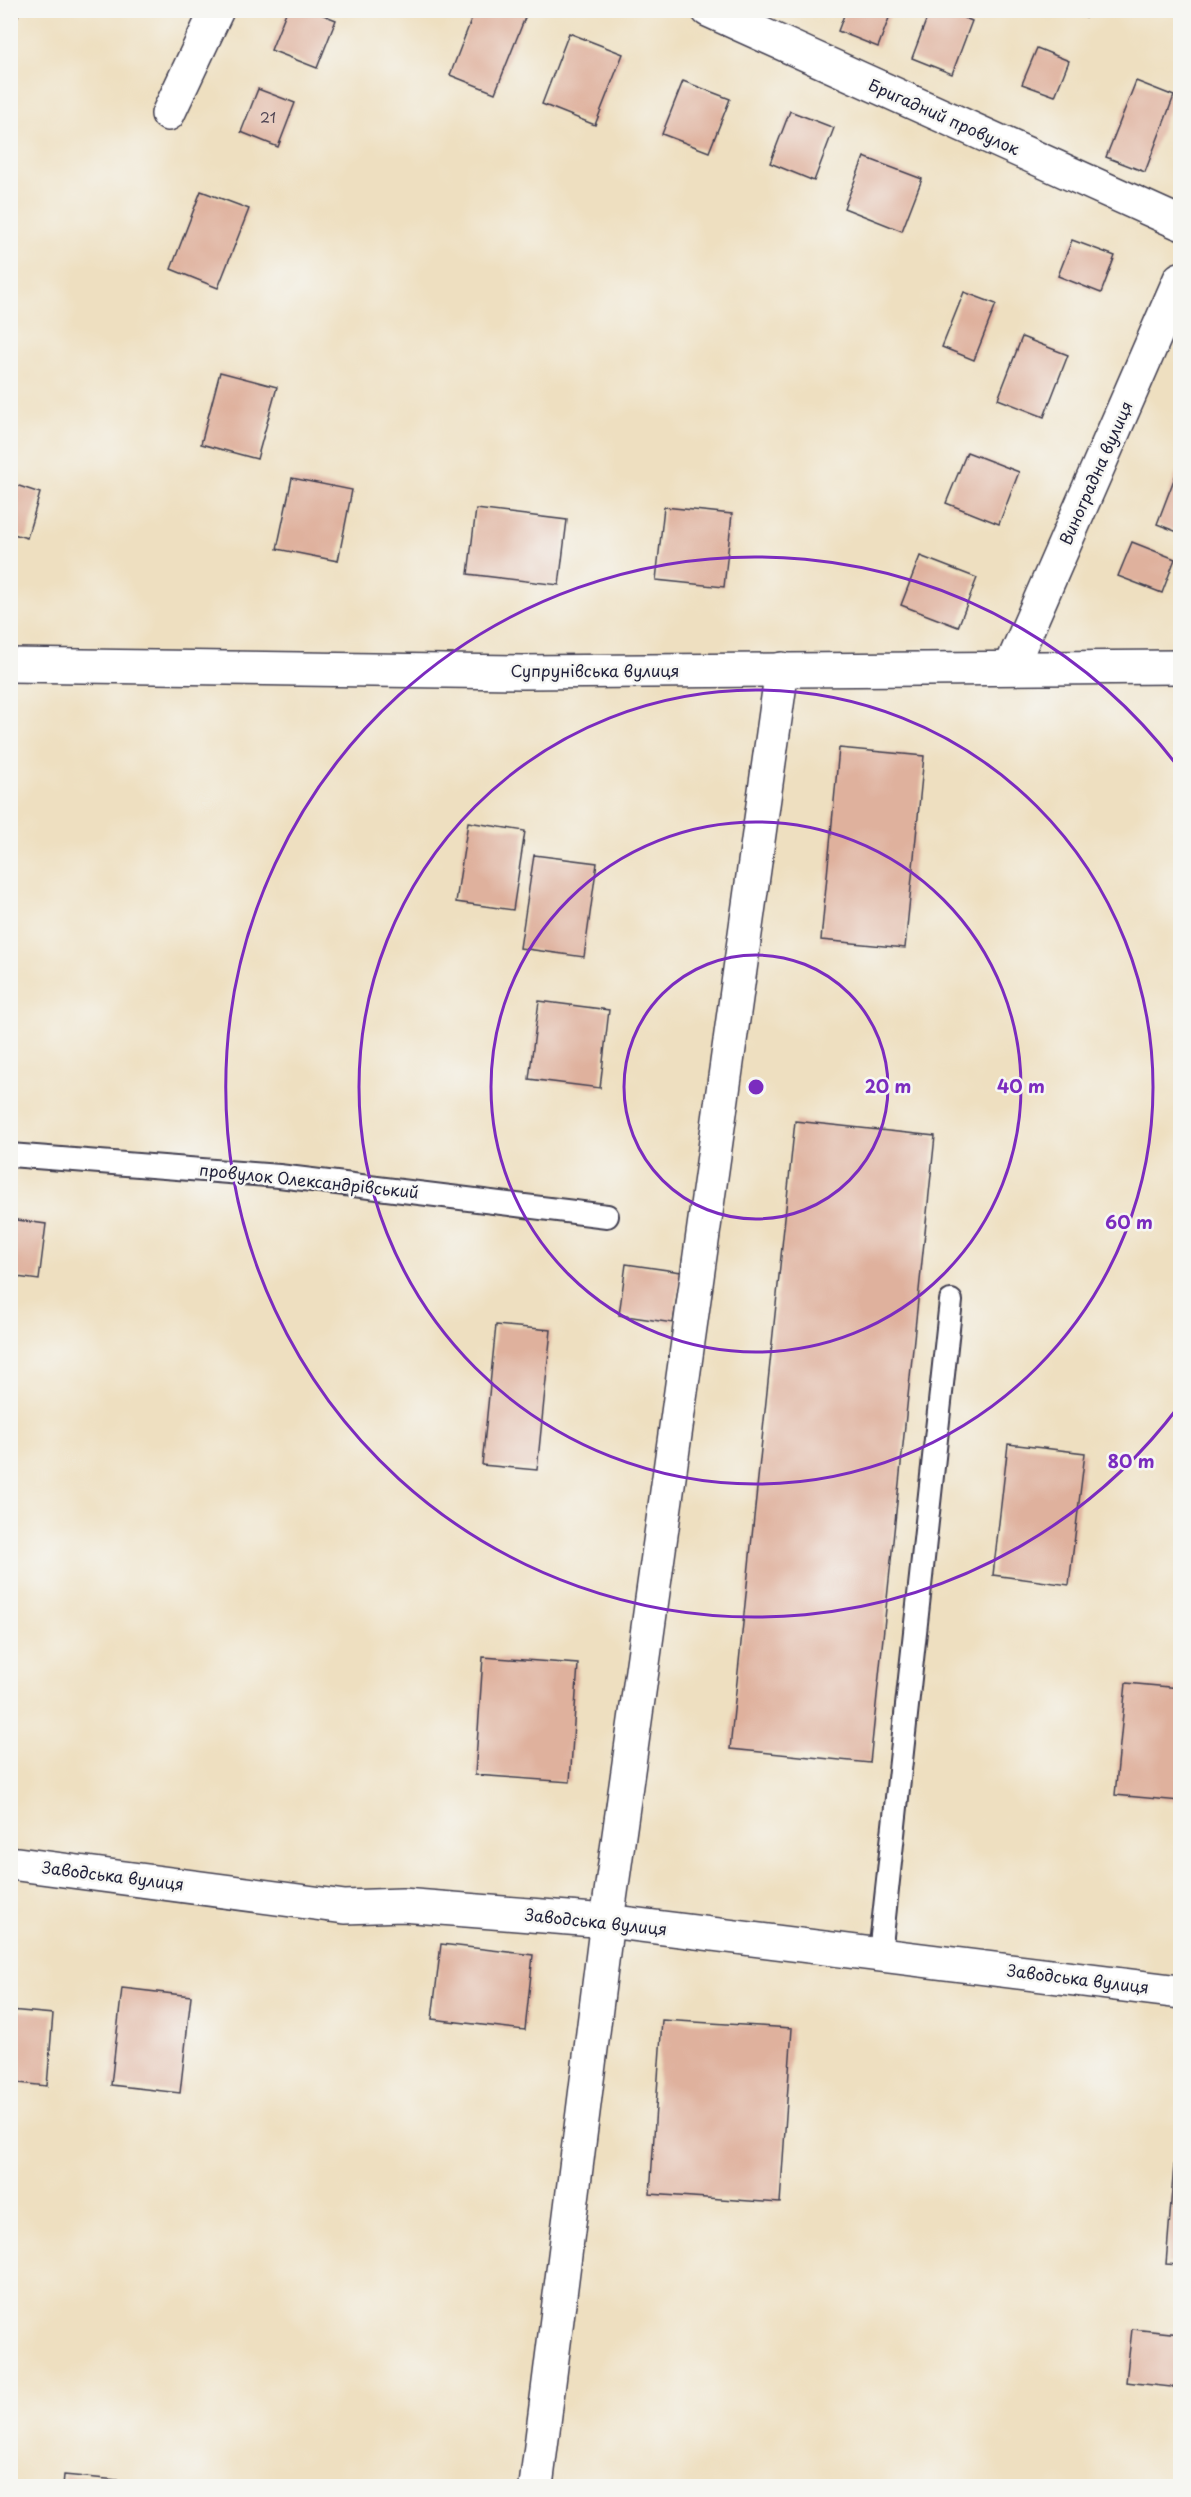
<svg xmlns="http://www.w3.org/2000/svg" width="1191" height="2497" font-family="'Playpen Sans',sans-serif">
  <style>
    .building { fill: #dfb19d }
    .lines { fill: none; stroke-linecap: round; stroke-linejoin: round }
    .service-casing { stroke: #413e4f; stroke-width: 26 }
    .minor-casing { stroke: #413e4f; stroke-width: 36 }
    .service { stroke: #fff; stroke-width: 22 }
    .minor { stroke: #fff; stroke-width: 33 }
    .ring { fill: none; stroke: #7b2cbf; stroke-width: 3 }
    .labels { text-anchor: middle; stroke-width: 5; stroke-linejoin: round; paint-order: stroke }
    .number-label { font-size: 14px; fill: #514654 }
    .street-label { font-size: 16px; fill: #22223b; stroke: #f6f6f2 }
    .centre { fill: #7b2cbf; stroke: #f6f6f2; stroke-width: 3 }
    .ring-label { font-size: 18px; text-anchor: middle; font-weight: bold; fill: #7b2cbf; stroke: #f6f6f2; stroke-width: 5; stroke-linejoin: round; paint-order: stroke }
  </style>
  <rect width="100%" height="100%" fill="#f6f6f2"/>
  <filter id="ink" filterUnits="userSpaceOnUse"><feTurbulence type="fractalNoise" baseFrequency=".0167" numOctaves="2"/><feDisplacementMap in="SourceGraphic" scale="12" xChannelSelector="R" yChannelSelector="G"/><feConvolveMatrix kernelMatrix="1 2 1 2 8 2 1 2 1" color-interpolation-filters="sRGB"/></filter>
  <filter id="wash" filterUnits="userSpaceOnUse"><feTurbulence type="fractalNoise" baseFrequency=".008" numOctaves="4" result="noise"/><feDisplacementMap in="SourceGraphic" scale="24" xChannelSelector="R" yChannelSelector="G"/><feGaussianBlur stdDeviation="1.35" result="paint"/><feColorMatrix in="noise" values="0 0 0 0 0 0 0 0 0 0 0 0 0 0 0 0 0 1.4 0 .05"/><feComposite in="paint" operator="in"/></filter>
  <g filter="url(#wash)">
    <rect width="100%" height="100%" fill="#eedfc0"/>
    <g id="blocks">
      <g class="building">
        <path d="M10,10H20L17,18L10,15Z"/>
        <path d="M287,10H311L336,20L317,68L271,50Z"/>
        <path d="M475,10H528L495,93L450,75Z"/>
        <path d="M846,10H892L878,47L838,31Z"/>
        <path d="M930,10H945L972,21L952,74L912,58Z"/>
        <path d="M1069,10H1088L1086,18Z"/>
        <path d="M569,33L623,54L595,125L542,104Z"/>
        <path d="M1037,48L1069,61L1055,96L1022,84Z"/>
        <path d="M683,81L730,99L709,152L662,134Z"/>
        <path d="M1136,81L1174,96L1145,172L1106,157Z"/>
        <path d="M258,89L295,103L278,147L241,132Z"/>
        <path d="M790,111L834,128L814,181L770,163Z"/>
        <path d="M864,157L922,179L902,231L844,208Z"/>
        <path d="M201,191L249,209L218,288L171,269Z"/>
        <path d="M1072,240L1115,256L1101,293L1058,276Z"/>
        <path d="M964,292L996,304L974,360L942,347Z"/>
        <path d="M1022,337L1068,355L1044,417L998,399Z"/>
        <path d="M220,372L277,387L257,459L201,444Z"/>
        <path d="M967,452L1019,472L999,524L946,503Z"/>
        <path d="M1178,469L1180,471V533L1157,524Z"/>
        <path d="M292,478L352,490L338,561L277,549Z"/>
        <path d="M10,483L40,493L27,538L10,533Z"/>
        <path d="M664,507L732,514L724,587L656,580Z"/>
        <path d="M476,509L567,520L559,585L468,574Z"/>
        <path d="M1132,542L1175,559L1162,593L1118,576Z"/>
        <path d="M920,556L977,578L958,627L901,605Z"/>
        <path d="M839,748L924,756L905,948L821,940Z"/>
        <path d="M468,822L525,831L513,910L456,902Z"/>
        <path d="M534,855L597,863L584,957L520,948Z"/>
        <path d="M539,1001L609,1010L600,1088L529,1079Z"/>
        <path d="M795,1121L935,1136L870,1763L730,1749Z"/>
        <path d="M10,1219L46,1224L39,1280L10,1276Z"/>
        <path d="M626,1264L681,1272L673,1323L619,1315Z"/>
        <path d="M496,1325L551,1330L537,1470L482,1465Z"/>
        <path d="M1008,1444L1085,1453L1069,1585L993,1575Z"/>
        <path d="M483,1657L578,1664L570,1782L475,1775Z"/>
        <path d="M1126,1683L1180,1688V1801L1115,1795Z"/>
        <path d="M441,1944L533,1955L525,2030L432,2019Z"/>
        <path d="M122,1988L191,1996L180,2093L111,2085Z"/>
        <path d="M10,2010L53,2014L47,2086L10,2082Z"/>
        <path d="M662,2020L792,2028L780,2203L650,2194Z"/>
        <path d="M1174,2165H1180V2265L1166,2264Z"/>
        <path d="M1132,2329L1180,2334V2388L1126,2382Z"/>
        <path d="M64,2475L149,2483V2486H63Z"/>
      </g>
    </g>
  </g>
  <g filter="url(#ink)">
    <use href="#blocks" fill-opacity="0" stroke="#413e4f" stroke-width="1.5"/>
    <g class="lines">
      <g class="service-casing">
        <g id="service">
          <path d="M10,1155L279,1176L607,1216"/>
          <path d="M880,1954L951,1301"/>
        </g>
      </g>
      <g class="minor-casing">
        <g id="minor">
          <path d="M708,10L1180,223"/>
          <path d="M168,114L217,10"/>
          <path d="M10,665L522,672L1180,667"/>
          <path d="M1011,667L1180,279"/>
          <path d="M10,1863L345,1907L402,1905L607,1921L1180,1992"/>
          <path d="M536,2486L607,1921L782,669"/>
        </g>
      </g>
      <use href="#service" class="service"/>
      <use href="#minor" class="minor"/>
    </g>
  </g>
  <g class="ring">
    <circle cx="756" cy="1087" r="132"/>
    <circle cx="756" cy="1087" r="265"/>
    <circle cx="756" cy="1087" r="397"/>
    <path d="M1179 1406A530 530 0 1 1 1179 768"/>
  </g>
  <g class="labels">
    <g class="number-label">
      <text x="268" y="123">21</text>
    </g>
    <g class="street-label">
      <text transform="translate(944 117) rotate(24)" y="6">Бригадний провулок</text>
      <text transform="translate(1096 473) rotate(-66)" y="6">Виноградна вулиця</text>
      <text x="595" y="677">Супрунівська вулиця</text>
      <text transform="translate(309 1181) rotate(6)" y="6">провулок Олександрівський</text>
      <text transform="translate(113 1876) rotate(7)" y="6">Заводська вулиця</text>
      <text transform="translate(596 1922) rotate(6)" y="6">Заводська вулиця</text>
      <text transform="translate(1078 1979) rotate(7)" y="6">Заводська вулиця</text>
    </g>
  </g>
  <circle cx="756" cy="1087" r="9" class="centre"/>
  <g class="ring-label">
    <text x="888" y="1093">20 m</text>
    <text x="1021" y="1093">40 m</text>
    <text x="1129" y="1229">60 m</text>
    <text x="1131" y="1468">80 m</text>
  </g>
  <rect width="1191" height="2497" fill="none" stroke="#f6f6f2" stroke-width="36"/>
</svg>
